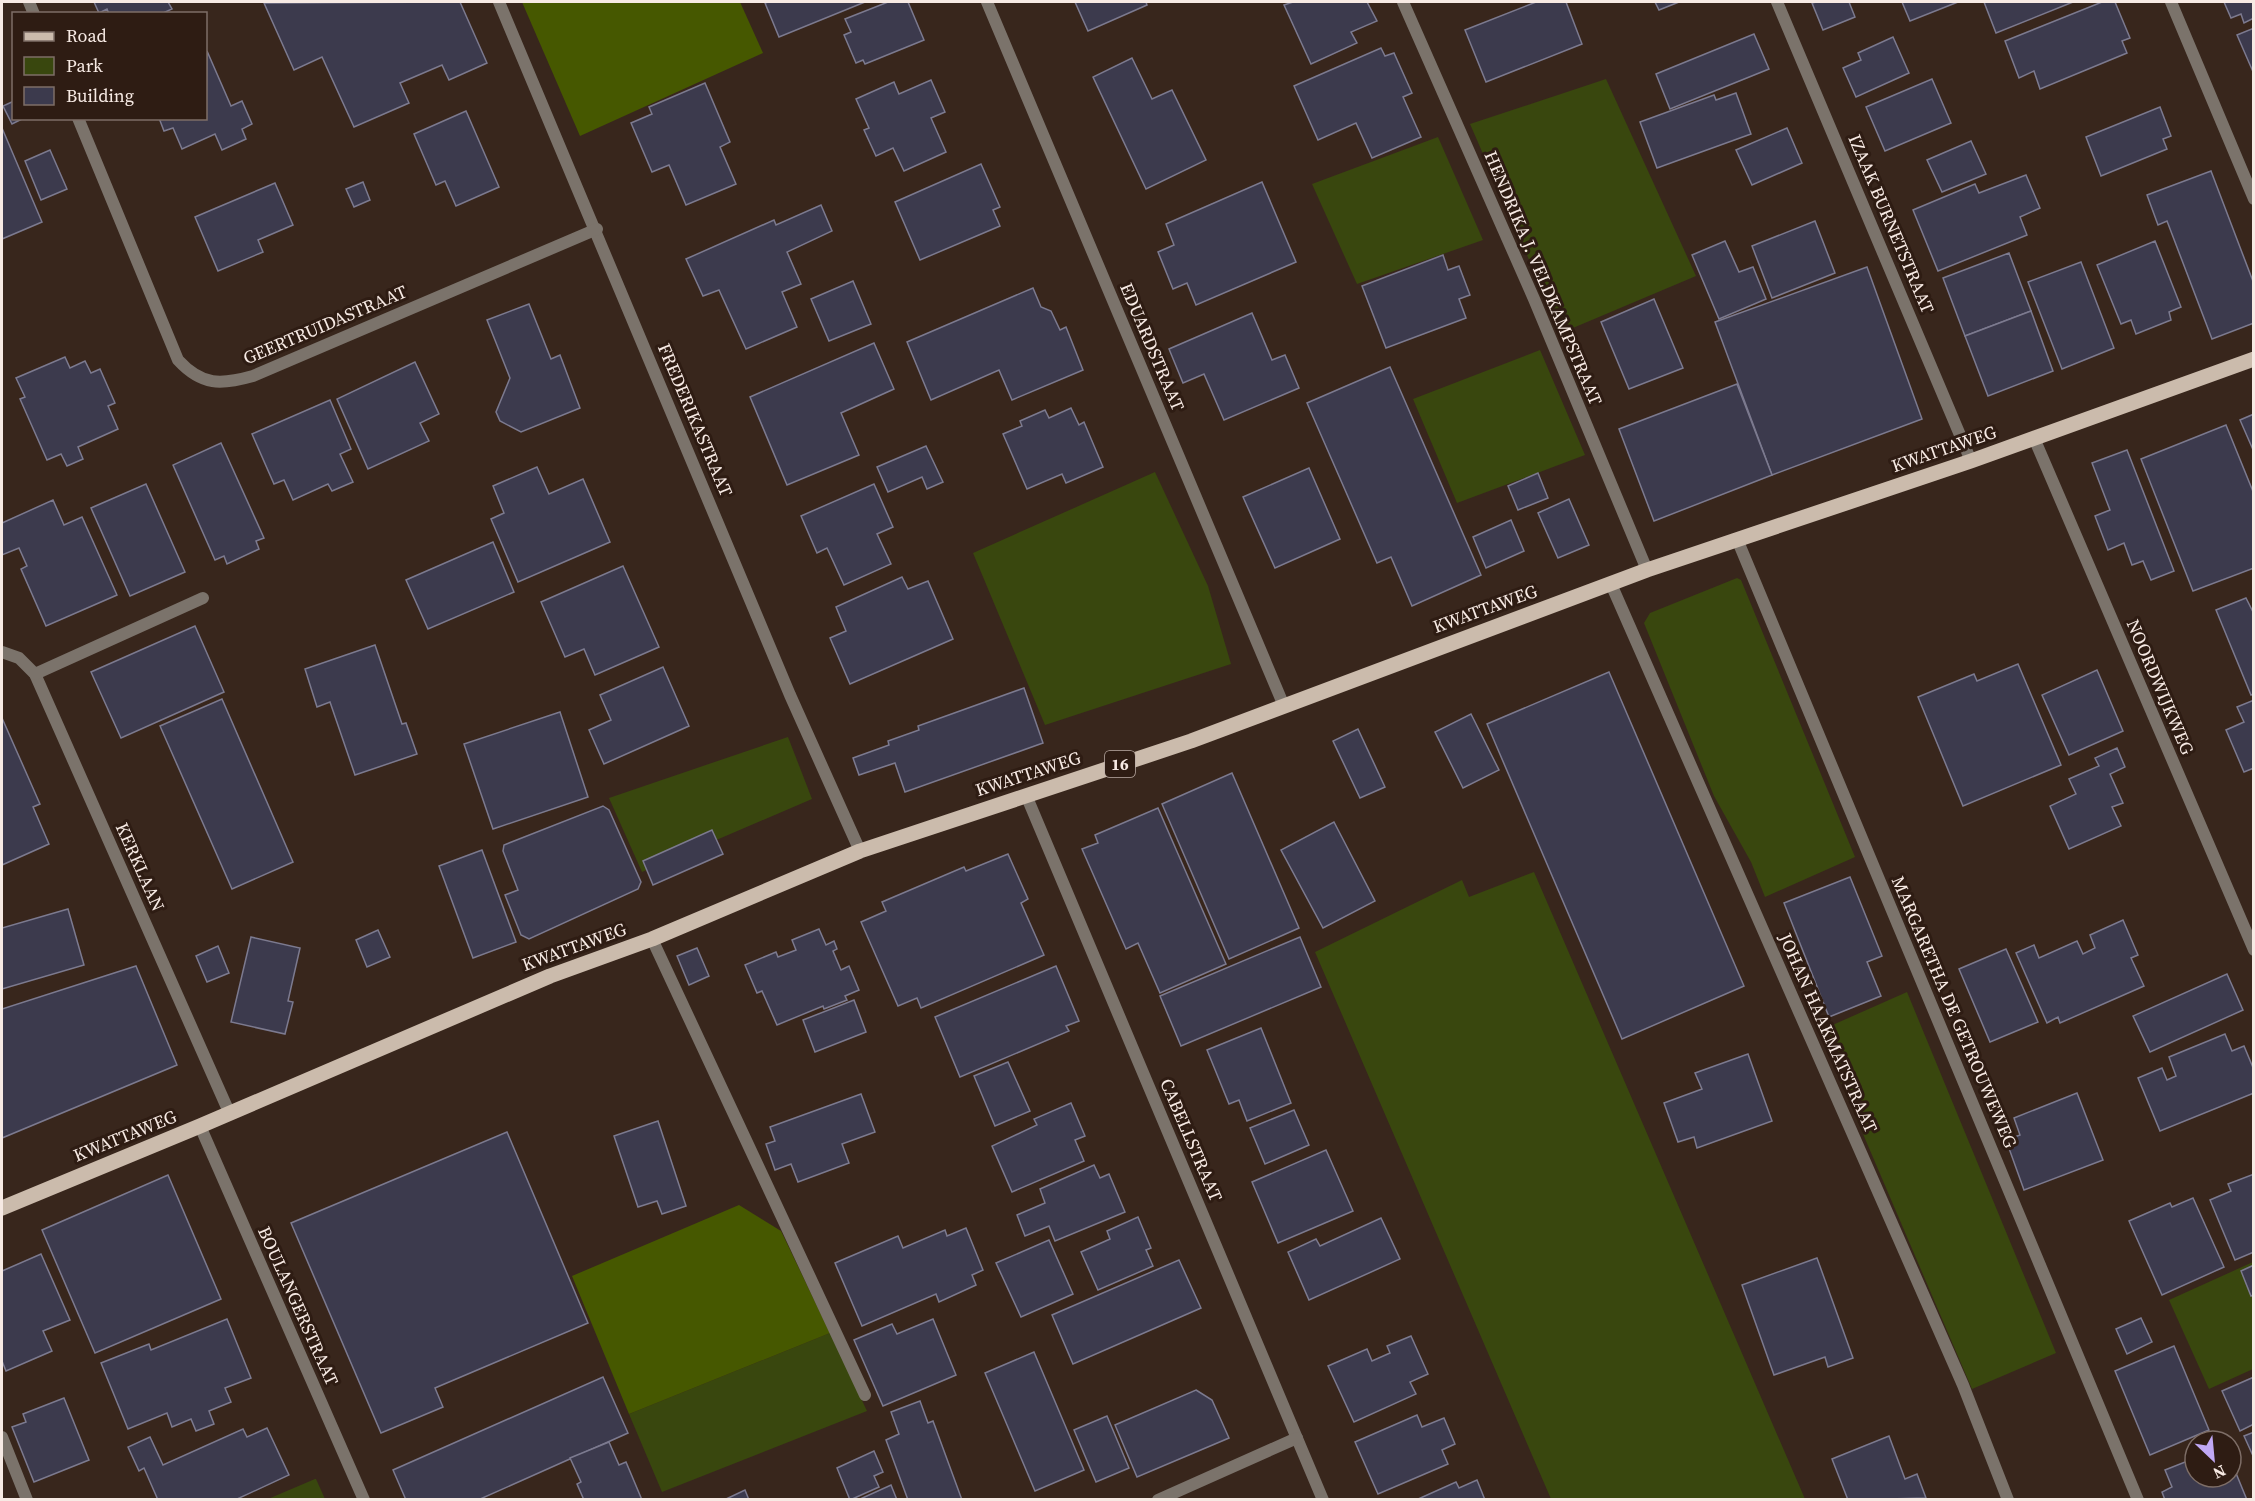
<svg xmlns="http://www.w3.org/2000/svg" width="2255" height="1501" font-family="'Source Serif 4',serif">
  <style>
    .green { fill: #39470e }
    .forest { fill: #465800 }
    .building { fill: #3c3a4d; stroke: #7c7a8f; stroke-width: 1.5 }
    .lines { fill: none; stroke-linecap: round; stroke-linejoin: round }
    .service { stroke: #7b736b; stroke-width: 12 }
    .minor { stroke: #7b736b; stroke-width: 12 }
    .primary { stroke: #cbbbac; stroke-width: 15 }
    .labels { text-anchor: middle; stroke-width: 6; stroke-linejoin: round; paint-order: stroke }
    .shield { fill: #2e1c13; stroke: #bbaca5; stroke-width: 1.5 }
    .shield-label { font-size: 16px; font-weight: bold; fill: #f7eae4 }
    .street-label { font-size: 18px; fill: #f7eae4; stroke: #2e1c13 }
  </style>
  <rect width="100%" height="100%" fill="#38261c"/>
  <g class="green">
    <path d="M1606,79L1696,276L1561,333L1470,124Z"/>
    <path d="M1438,137L1483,240L1357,284L1312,184Z"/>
    <path d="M1540,350L1585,455L1457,503L1413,399Z"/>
    <path d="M1155,472L1208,586L1231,664L1045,725L973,553Z"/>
    <path d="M1737,578L1741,580L1855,857L1765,897L1751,862L1714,796L1644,623L1650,613Z"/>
    <path d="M788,737L812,799L642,872L609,798Z"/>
    <path d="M1534,872L1805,1499H1551L1315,952L1462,880L1469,897Z"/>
    <path d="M1907,992L2056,1353L1972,1389L1819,1031Z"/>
    <path d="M2253,1262V1369L2209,1389L2169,1300Z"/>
    <path d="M830,1333L867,1411L662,1492L629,1414Z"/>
    <path d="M316,1479L325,1499H268L315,1479Z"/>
  </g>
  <g class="forest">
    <path d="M522,2H740L763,53L580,136Z"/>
    <path d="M739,1205L781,1231L830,1333L629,1414L572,1276Z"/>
  </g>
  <g class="building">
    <path d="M94,2H168L172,9L161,14H109L107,9L99,13Z"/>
    <path d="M460,2L487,63L449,80L442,65L400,83L409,103L354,127L322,57L294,70L264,3Z"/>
    <path d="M768,2H865L779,37L765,3Z"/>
    <path d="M888,2H908L924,40L865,64L863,60L856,63L844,35L851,32L845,19Z"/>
    <path d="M1075,2H1146L1147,5L1088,31Z"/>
    <path d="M1293,2H1367L1377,21L1351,32L1357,43L1311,64L1284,5Z"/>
    <path d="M1536,2H1566L1582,44L1486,82L1465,30Z"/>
    <path d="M1655,2H1679L1659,10Z"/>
    <path d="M1816,2H1849L1855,17L1823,30L1812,3Z"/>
    <path d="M1902,2H1958L1910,21Z"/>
    <path d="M1984,2H2073L1996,33Z"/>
    <path d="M2102,2H2115L2130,38L2122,41L2127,53L2040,89L2034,71L2019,78L2005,41Z"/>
    <path d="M2224,2H2254V18L2244,23L2241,14L2231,18Z"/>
    <path d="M2254,28V74L2237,35Z"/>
    <path d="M1754,34L1769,69L1670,109L1656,74Z"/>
    <path d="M1893,37L1909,73L1856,97L1843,68L1861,60L1858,53Z"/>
    <path d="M1381,48L1385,56L1394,53L1412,93L1403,97L1421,137L1372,158L1356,123L1318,140L1294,86Z"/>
    <path d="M207,51L231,106L242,101L252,124L242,129L246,139L222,150L215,134L182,149L173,128L164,131L159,118H206Z"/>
    <path d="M1132,58L1152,99L1172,90L1206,160L1146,189L1093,77Z"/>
    <path d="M1932,79L1951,123L1885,151L1866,107Z"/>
    <path d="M931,80L945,112L931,118L946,152L904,171L893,148L876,156L864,130L869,128L856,99L894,82L899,94Z"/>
    <path d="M705,83L730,142L720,147L736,184L686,205L669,165L652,172L631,123L652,114L649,107Z"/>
    <path d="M1736,93L1751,134L1657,168L1640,122L1714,95L1716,100Z"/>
    <path d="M14,101V118H24L12,124L3,106Z"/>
    <path d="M2160,107L2171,136L2163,139L2167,149L2101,176L2086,137Z"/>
    <path d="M466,111L499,187L456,206L445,181L436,185L414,134Z"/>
    <path d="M2,128L42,222L2,239Z"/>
    <path d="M1787,128L1802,163L1752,185L1736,150Z"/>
    <path d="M1971,141L1986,174L1942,192L1927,160Z"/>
    <path d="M50,150L67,189L41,200L25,161Z"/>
    <path d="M981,164L1000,207L993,210L1000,226L920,260L895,202Z"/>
    <path d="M2211,171L2254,284V323L2212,339L2167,221L2158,225L2147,195Z"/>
    <path d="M2026,175L2040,208L2020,217L2027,235L1938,271L1913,210L1975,184L1979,193Z"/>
    <path d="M363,182L370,200L354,207L346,189Z"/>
    <path d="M1262,182L1296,262L1196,305L1187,283L1173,289L1158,252L1174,245L1166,224Z"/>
    <path d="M275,183L293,225L258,240L263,252L218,271L195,217Z"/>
    <path d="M821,205L832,231L787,252L801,284L782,292L797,327L746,349L719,290L703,296L686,259L774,220L776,225Z"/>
    <path d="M1815,221L1835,273L1772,298L1752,246Z"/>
    <path d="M1725,241L1739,272L1753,267L1766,299L1719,319L1692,255Z"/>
    <path d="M2155,241L2181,307L2169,312L2171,320L2136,334L2131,320L2121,324L2097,265Z"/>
    <path d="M2009,253L2031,311L1965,336L1943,278Z"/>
    <path d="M1443,255L1448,270L1459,266L1470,295L1459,299L1466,318L1386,348L1362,286Z"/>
    <path d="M2081,262L2114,348L2062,369L2028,282Z"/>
    <path d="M1867,267L1922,419L1772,475L1715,322Z"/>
    <path d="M853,281L871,324L829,341L811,299Z"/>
    <path d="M1033,288L1041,307L1051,311L1060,330L1066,327L1083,370L1012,400L999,370L931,400L907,342Z"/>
    <path d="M1654,299L1683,368L1629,389L1601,322Z"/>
    <path d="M529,304L551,359L560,355L580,408L521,432L500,421L496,412L510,378L487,320Z"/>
    <path d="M2031,311L2053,371L1988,396L1965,336Z"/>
    <path d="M1252,313L1272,360L1285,355L1299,388L1224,420L1204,374L1183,383L1169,349Z"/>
    <path d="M874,343L894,389L841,413L859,455L787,485L750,397Z"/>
    <path d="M65,357L70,368L85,361L91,373L100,369L115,403L108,406L118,429L78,447L83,459L67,466L61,454L47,460L20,399L25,397L16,378Z"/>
    <path d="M415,362L439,414L420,423L429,441L368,469L337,399Z"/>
    <path d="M1390,367L1481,575L1412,606L1391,557L1377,563L1307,403Z"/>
    <path d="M1737,384L1772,475L1654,521L1619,429Z"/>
    <path d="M330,400L351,449L340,454L353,482L332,491L328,484L293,500L284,480L274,484L252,434Z"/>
    <path d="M1071,408L1079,425L1084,422L1103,467L1066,483L1062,474L1027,489L1003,434L1022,426L1020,421L1045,410L1049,418Z"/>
    <path d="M2254,414V452L2240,420Z"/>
    <path d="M2226,425L2254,494V568L2193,591L2141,459Z"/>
    <path d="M221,443L264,538L256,541L259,549L227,564L224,556L215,560L173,465Z"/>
    <path d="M926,446L943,482L927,489L922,477L888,492L877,467Z"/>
    <path d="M2127,450L2174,571L2151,580L2143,561L2132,565L2124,543L2108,550L2095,516L2110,510L2092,463Z"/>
    <path d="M537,467L549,494L583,479L610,542L518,582L491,519L504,513L493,486Z"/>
    <path d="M1309,468L1340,539L1275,568L1243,497Z"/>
    <path d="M1538,473L1548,498L1518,510L1508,486Z"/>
    <path d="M146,484L185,572L130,596L91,508Z"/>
    <path d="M874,484L893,527L877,534L891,564L844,585L827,548L817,553L801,516Z"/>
    <path d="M1569,499L1589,545L1558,558L1538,513Z"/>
    <path d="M53,500L64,525L82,517L117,595L46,626L21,569L27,566L19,548L2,555V523Z"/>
    <path d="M1511,520L1524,551L1486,568L1473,537Z"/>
    <path d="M493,542L514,592L428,629L406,580Z"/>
    <path d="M623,566L659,647L595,675L584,649L565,657L541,602Z"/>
    <path d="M902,577L908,589L928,581L953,639L850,684L830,638L846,631L836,607Z"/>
    <path d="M2246,598L2254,614V694L2251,695L2216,610Z"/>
    <path d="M195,626L224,692L121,738L91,672Z"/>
    <path d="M375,645L402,724L406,723L417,754L355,775L330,702L317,707L305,669Z"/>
    <path d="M2018,664L2061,765L1963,806L1918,697L1974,674L1977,681Z"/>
    <path d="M663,667L689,726L604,764L589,730L611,720L600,695Z"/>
    <path d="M2097,670L2123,731L2069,755L2042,695Z"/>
    <path d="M1609,672L1744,986L1622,1039L1487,724Z"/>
    <path d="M1024,688L1043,743L905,792L895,763L859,775L853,758L889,745L888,741L919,730L918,726Z"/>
    <path d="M222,699L293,862L232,889L160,726Z"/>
    <path d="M2254,700V768L2244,772L2226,730L2244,722L2237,707Z"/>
    <path d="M560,712L588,797L493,829L464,744Z"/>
    <path d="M1471,714L1499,770L1463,788L1435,732Z"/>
    <path d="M2,718L40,804L33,807L49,844L2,865Z"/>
    <path d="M1358,729L1385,787L1360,798L1333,741Z"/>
    <path d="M2117,748L2125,767L2110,774L2123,803L2112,807L2121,826L2069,849L2050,806L2076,794L2069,779L2099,766L2095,758Z"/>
    <path d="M1232,773L1299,928L1229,959L1162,804Z"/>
    <path d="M603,806L609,810L641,882L638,889L529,939L521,935L505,895L518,890L503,851L504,845Z"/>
    <path d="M1158,808L1226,964L1160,993L1138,943L1126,949L1082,849L1098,843L1095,835Z"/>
    <path d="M1334,822L1375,901L1323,928L1281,850Z"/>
    <path d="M712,830L723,854L653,885L643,861Z"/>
    <path d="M482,850L516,942L473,958L439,866Z"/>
    <path d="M1008,854L1028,899L1021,903L1044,955L921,1008L917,998L898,1006L861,922L886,911L882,902L964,867L966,871Z"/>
    <path d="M1850,877L1882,956L1867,962L1881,996L1829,1017L1784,903Z"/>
    <path d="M68,909L84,965L2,989V928Z"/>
    <path d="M2123,920L2138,955L2131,958L2144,986L2060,1023L2058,1017L2047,1023L2016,953L2034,945L2039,958L2077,941L2083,954L2095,948L2090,935Z"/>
    <path d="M819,929L826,945L834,941L837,949L833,951L841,970L849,966L859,990L845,996L847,1000L824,1009L823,1006L777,1025L762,991L757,993L745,965L776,952L778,957L796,950L792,940Z"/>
    <path d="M378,930L390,957L367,967L356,940Z"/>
    <path d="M251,937L300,948L288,1001L293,1002L285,1034L231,1022Z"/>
    <path d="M1300,937L1321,987L1181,1046L1160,996Z"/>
    <path d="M218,946L229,973L207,982L196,956Z"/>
    <path d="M697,948L709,976L689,985L677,956Z"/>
    <path d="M2006,949L2038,1022L1990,1042L1959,969Z"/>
    <path d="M136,966L177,1065L2,1138V1009Z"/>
    <path d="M1056,966L1079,1021L1066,1026L1069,1031L960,1077L935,1017Z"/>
    <path d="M2227,974L2243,1010L2150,1052L2133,1016Z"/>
    <path d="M854,1000L866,1032L815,1052L803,1020Z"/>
    <path d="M1261,1028L1291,1103L1247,1121L1239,1100L1229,1104L1207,1050Z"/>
    <path d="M2225,1034L2232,1051L2244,1046L2254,1070V1093L2160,1131L2138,1078L2162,1068L2167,1080L2176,1076L2169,1057Z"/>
    <path d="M1748,1054L1772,1121L1697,1148L1694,1137L1678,1142L1664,1103L1702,1089L1695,1073Z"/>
    <path d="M1008,1062L1030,1111L995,1126L974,1076Z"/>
    <path d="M2077,1093L2103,1160L2024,1190L2006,1140L2020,1135L2014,1118Z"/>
    <path d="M861,1094L875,1132L842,1144L849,1163L798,1182L791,1164L775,1170L766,1144L775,1141L770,1127Z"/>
    <path d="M1071,1103L1085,1136L1075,1140L1084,1161L1012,1192L992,1146L1037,1125L1034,1119Z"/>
    <path d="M1294,1110L1309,1145L1265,1164L1250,1128Z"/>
    <path d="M658,1121L686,1206L662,1214L657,1201L638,1207L614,1136Z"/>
    <path d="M507,1132L588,1323L435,1388L443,1407L381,1433L291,1223Z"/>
    <path d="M1326,1150L1353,1211L1278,1243L1252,1182Z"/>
    <path d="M1094,1165L1100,1178L1109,1174L1125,1212L1055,1241L1049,1226L1025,1236L1017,1215L1045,1203L1040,1189Z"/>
    <path d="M2254,1174V1252L2235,1260L2210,1200L2231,1191L2228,1184Z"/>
    <path d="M168,1175L221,1299L95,1353L42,1230Z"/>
    <path d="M2193,1198L2224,1267L2162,1295L2129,1221L2170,1203L2172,1207Z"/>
    <path d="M1138,1217L1151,1248L1146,1250L1153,1266L1098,1290L1081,1252L1110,1239L1107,1231Z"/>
    <path d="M1381,1218L1400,1259L1309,1300L1288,1252L1316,1239L1320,1246Z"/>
    <path d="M966,1228L983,1270L972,1275L976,1285L939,1302L936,1294L862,1326L835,1263L898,1236L903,1248L945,1230L947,1236Z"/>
    <path d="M1049,1240L1073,1294L1021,1317L996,1263Z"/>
    <path d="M41,1254L70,1320L43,1331L52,1351L6,1371L2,1361V1271Z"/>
    <path d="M1817,1258L1853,1358L1828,1367L1825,1357L1774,1375L1742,1285Z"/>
    <path d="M1179,1260L1201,1308L1073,1364L1052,1315Z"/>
    <path d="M2254,1265V1295L2251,1296L2241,1271Z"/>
    <path d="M2141,1318L2152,1342L2127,1354L2116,1329Z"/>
    <path d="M227,1319L251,1378L225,1388L231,1402L209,1411L214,1424L196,1431L191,1419L172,1427L167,1413L128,1429L101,1363L149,1344L151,1350Z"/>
    <path d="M933,1319L956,1375L883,1406L854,1340L892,1324L897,1334Z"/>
    <path d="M1411,1336L1428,1374L1410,1382L1416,1394L1354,1422L1328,1366L1367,1349L1372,1361L1390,1353L1387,1346Z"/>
    <path d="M2174,1346L2209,1430L2150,1455L2115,1371Z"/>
    <path d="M1034,1352L1084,1470L1035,1491L985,1373Z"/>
    <path d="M603,1377L628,1433L478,1500H406L393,1470Z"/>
    <path d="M2254,1377V1424L2240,1431L2222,1391Z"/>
    <path d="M1196,1390L1212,1400L1229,1438L1137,1477L1115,1425Z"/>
    <path d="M64,1398L89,1460L34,1482L12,1427L26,1422L23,1414Z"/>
    <path d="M920,1401L928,1423L933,1421L962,1500H908L886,1440L899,1434L891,1412Z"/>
    <path d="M1417,1415L1422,1427L1444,1418L1455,1444L1442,1450L1448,1464L1378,1494L1355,1442Z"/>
    <path d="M1107,1416L1129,1468L1096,1482L1074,1430Z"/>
    <path d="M267,1428L289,1475L235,1500H158L144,1468L139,1471L128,1447L150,1437L163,1465L243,1429L247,1437Z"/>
    <path d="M2254,1432V1458L2244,1436Z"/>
    <path d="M1889,1436L1905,1479L1917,1474L1926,1498L1848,1500L1832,1459Z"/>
    <path d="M609,1442L619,1465L626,1462L642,1500H584L577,1484L581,1482L570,1458Z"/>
    <path d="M874,1451L883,1472L874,1476L879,1487L850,1500L837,1468Z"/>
    <path d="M2195,1458V1477H2231V1461L2247,1500H2165L2162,1492L2172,1487L2165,1470Z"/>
    <path d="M1477,1480L1485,1500H1416L1456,1482L1459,1488Z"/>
    <path d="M891,1485L897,1500H858Z"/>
    <path d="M745,1490L749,1500H724Z"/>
  </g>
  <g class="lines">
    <g class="service">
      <path d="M2,652L19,658L35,674L229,1112"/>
      <path d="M35,674L203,598"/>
    </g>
    <g class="minor">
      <path d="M29,2L34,14"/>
      <path d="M499,2L790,695L860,851"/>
      <path d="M987,2L1284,706"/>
      <path d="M1403,2L1534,299L1647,570"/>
      <path d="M1777,2L1971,461"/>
      <path d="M2171,2L2254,199"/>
      <path d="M78,118L178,360C202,386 221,385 253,376L597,229"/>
      <path d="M2034,438L2254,950"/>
      <path d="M1737,539L2138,1500"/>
      <path d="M1611,584L1963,1385L2008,1500"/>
      <path d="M1026,795L1323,1500"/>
      <path d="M652,939L865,1395"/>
      <path d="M200,1126L364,1500"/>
      <path d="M2,1437L27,1500"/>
      <path d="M1158,1500L1297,1438"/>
    </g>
    <path class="primary" d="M2,1208L200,1126L550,976L652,939L860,851L1191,741L1647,570L1971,461L2254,359"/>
  </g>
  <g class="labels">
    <rect class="shield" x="1105" y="751" width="30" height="26" rx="4.5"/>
    <g class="shield-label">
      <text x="1120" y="770">16</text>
    </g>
    <g class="street-label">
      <text transform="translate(1891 224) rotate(67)" y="6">IZAAK BURNETSTRAAT</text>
      <text transform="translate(1543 278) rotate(67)" y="6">HENDRIKA J. VELDKAMPSTRAAT</text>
      <text transform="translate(325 325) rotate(-23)" y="6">GEERTRUIDASTRAAT</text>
      <text transform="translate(1152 347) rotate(67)" y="6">EDUARDSTRAAT</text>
      <text transform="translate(695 420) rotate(67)" y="6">FREDERIKASTRAAT</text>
      <text transform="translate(1944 449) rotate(-19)" y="6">KWATTAWEG</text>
      <text transform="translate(1485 609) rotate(-20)" y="6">KWATTAWEG</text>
      <text transform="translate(2160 687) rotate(67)" y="6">NOORDWIJKWEG</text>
      <text transform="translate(1028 774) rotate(-18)" y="6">KWATTAWEG</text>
      <text transform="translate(140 867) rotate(66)" y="6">KERKLAAN</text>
      <text transform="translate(574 947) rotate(-20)" y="6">KWATTAWEG</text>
      <text transform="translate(1954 1012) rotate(67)" y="6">MARGARETHA DE GETROUWEWEG</text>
      <text transform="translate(1828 1033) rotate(66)" y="6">JOHAN HAAKMATSTRAAT</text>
      <text transform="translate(125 1136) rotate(-22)" y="6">KWATTAWEG</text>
      <text transform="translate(1191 1140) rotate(67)" y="6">CABELLSTRAAT</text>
      <text transform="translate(298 1306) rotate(66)" y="6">BOULANGERSTRAAT</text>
    </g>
  </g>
  <rect width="2255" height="1501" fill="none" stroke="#f7eae4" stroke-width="6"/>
  <rect x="12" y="12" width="195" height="108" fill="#2e1c13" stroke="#7e6e67" stroke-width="1.5"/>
  <rect x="24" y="32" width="30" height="9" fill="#cbbbac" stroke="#7e6e67" stroke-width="1.5"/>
  <text x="66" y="42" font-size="18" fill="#f7eae4">Road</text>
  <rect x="24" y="57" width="30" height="18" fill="#39470e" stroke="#7e6e67" stroke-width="1.5"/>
  <text x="66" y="72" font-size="18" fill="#f7eae4">Park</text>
  <rect x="24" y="87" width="30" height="18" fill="#3c3a4d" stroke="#7e6e67" stroke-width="1.5"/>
  <text x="66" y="102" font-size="18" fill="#f7eae4">Building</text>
  <g transform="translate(2213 1459) rotate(154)"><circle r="28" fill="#2e1c13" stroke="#7e6e67" stroke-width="1.5"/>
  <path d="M0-4.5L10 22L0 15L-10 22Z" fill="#c0a8f4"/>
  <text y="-9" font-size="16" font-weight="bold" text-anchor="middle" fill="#f7eae4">N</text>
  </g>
</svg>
